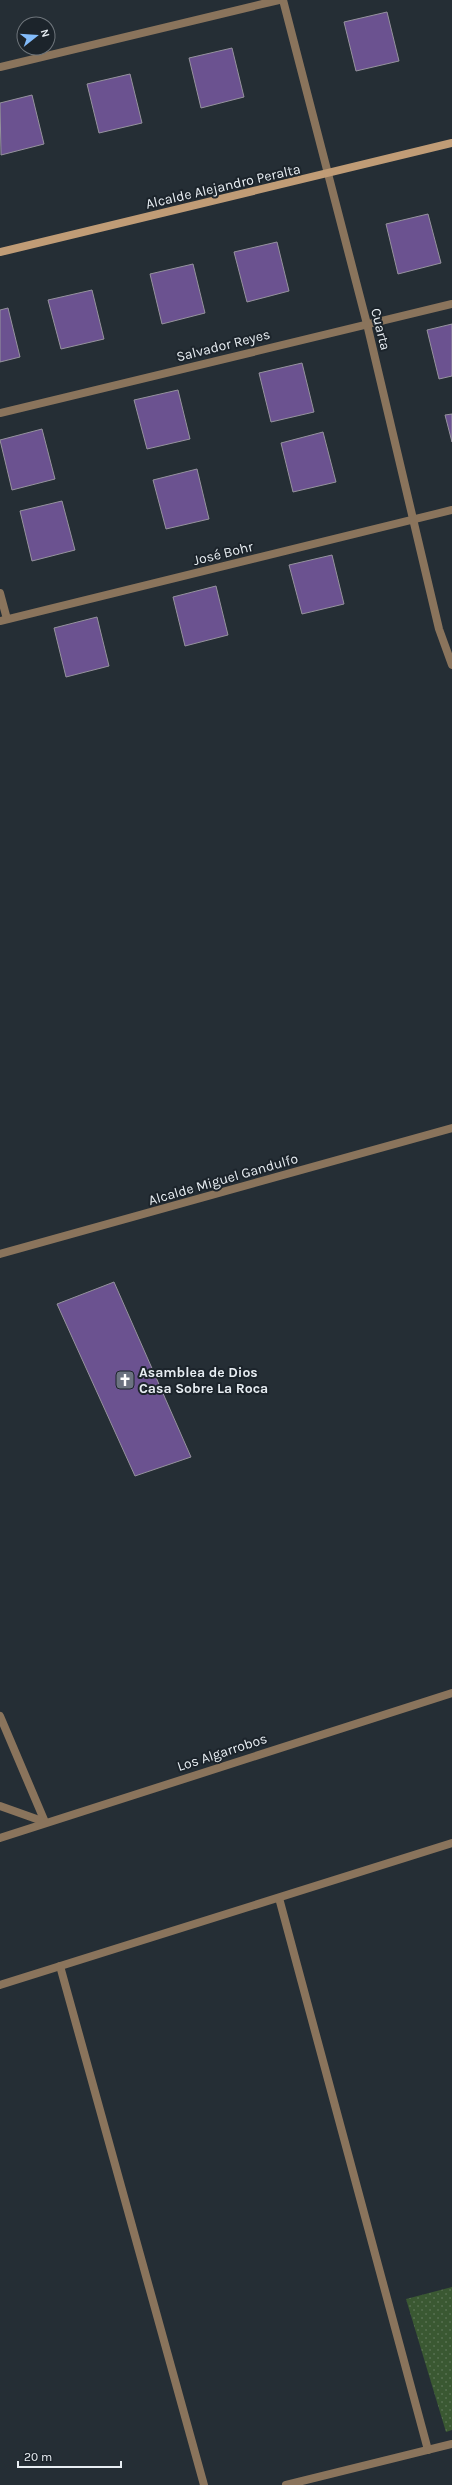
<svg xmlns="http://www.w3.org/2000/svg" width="452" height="2485" font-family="Karla,sans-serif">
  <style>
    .park { fill: url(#park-dots) }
    .building { fill: #6b5290; stroke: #96939e }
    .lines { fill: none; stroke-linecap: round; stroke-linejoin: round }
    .street { stroke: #8a745c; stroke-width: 8 }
    .secondary { stroke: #c09c76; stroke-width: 8 }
    .labels { text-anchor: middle; stroke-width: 4; stroke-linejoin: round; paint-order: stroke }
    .street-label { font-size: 14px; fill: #e8eef3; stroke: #1c242b }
    .poi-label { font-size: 14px; font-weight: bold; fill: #e8eef3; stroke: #1c242b; text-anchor: start }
  </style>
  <defs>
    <pattern id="park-dots" width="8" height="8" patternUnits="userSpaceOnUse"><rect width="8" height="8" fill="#3a5832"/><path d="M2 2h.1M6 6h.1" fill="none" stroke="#567050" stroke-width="1.8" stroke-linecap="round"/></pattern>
  </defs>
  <rect width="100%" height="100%" fill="#252e35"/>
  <path class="park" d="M452,2287V2430L446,2432L406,2299Z"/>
  <g class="building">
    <path d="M387,12L399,61L356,71L344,22Z"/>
    <path d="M232,48L244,97L201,108L189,58Z"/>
    <path d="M130,74L142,123L99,133L87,84Z"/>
    <path d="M32,95L44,144L1,155L0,103Z"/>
    <path d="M428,214L441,263L398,274L386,224Z"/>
    <path d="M277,242L289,291L247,302L234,252Z"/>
    <path d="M193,264L205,313L162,324L150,274Z"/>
    <path d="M92,290L104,339L61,349L48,300Z"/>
    <path d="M8,308L20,357L0,362V310Z"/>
    <path d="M452,324V376L439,379L427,330Z"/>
    <path d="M302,363L314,412L271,422L259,373Z"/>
    <path d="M178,390L190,439L147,449L134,400Z"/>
    <path d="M452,414V442L445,415Z"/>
    <path d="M42,429L55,479L12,490L0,440Z"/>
    <path d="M323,432L336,482L293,492L281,443Z"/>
    <path d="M197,469L209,519L166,529L153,480Z"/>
    <path d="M62,501L75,550L32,561L20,511Z"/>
    <path d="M332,555L344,604L302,614L289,565Z"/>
    <path d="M216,586L228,635L185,646L173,597Z"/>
    <path d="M97,617L109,666L66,677L54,628Z"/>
    <path d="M114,1282L191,1457L135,1476L57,1304Z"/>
  </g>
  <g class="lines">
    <g class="street">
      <path d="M283,0L367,324L439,629L452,665"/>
      <path d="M0,67L279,0"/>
      <path d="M0,413L452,304"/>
      <path d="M0,593L7,619"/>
      <path d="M0,621L452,510"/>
      <path d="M0,1254L452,1128"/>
      <path d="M0,1716L45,1822"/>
      <path d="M0,1806L45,1822"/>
      <path d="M0,1838L452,1693"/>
      <path d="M279,1898L428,2450"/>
      <path d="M60,1966L204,2485"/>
      <path d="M0,1985L452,1843"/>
      <path d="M286,2485L452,2444"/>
    </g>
    <path class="secondary" d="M0,252L452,143"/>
  </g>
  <defs>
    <g id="church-square" transform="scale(1)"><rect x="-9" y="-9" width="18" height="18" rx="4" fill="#6b7280" stroke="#1c242b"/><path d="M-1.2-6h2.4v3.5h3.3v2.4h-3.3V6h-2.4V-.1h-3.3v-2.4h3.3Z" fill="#fff"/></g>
  </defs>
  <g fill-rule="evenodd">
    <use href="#church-square" x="125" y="1380"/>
  </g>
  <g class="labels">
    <g class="street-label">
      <text transform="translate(223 186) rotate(-13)" y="5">Alcalde Alejandro Peralta</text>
      <text transform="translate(381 329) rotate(76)" y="5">Cuarta</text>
      <text transform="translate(223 345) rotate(-14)" y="5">Salvador Reyes</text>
      <text transform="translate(223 553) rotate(-14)" y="5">José Bohr</text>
      <text transform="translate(223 1179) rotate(-16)" y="5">Alcalde Miguel Gandulfo</text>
      <text transform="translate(222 1752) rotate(-18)" y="5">Los Algarrobos</text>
    </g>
    <g class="poi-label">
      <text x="139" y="1377">Asamblea de Dios<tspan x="139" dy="16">Casa Sobre La Roca</tspan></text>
    </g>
  </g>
  <g transform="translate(36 36) rotate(73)"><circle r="19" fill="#1c242b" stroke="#6e757b"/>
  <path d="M0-3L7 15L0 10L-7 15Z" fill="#83bcfb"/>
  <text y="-6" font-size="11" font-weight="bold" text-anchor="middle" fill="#e8eef3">N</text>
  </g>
  <path d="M18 2461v6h103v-6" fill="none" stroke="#e8eef3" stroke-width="2"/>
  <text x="24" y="2461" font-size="12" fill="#e8eef3" stroke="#1c242b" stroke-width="3" paint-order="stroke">20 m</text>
</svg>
